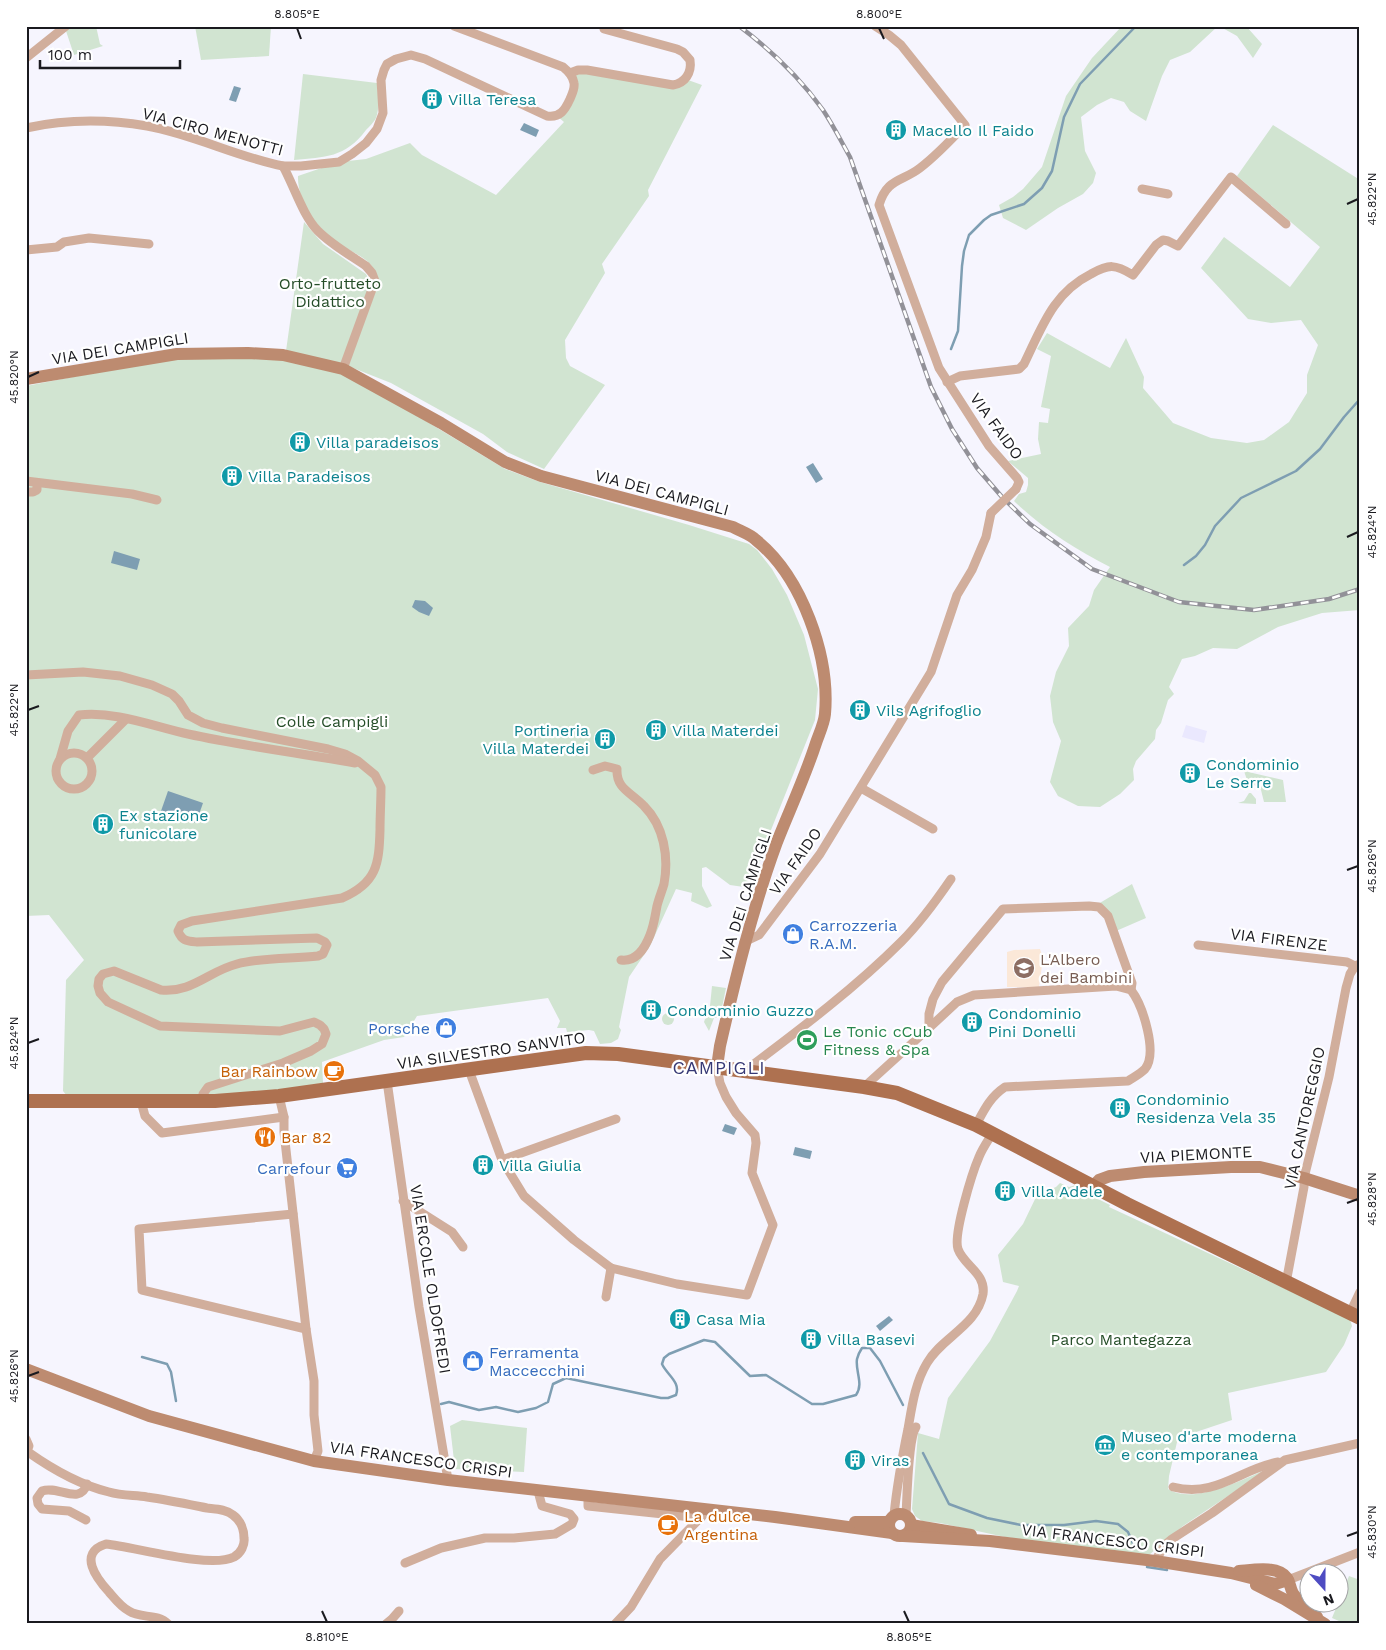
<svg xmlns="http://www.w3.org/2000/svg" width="1386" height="1650" font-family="'Work Sans',sans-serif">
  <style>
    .built { fill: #eae8fe }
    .education { fill: #fbe8d8 }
    .green { fill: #d1e4d1 }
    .water { fill: #7e9eb2 }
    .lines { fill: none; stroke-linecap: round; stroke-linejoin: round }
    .stream { stroke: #7e9eb2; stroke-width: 2.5 }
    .street { stroke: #d1ae9c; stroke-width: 9 }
    .secondary { stroke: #bd8b70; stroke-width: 12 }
    .primary { stroke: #ae7150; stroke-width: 14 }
    .rail-casing { stroke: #929198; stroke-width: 4.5 }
    .rail { stroke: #fff; stroke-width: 2.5; stroke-dasharray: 8; stroke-linecap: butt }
    .street-bridge { stroke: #d1ae9c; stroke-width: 9 }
    .ticks { fill: none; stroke: #1a1a1f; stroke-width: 2 }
    .labels { text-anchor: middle; stroke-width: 4.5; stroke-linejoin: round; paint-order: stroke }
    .culture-label { font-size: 16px; fill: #0d838f; stroke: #fff; text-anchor: start }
    .street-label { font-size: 16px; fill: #1a1a1f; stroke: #fff }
    .park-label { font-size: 16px; fill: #264e29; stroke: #fff }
    .shop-label { font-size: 16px; fill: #366cbe; stroke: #fff; text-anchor: start }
    .education-label { font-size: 16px; fill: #785e54; stroke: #fff; text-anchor: start }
    .leisure-label { font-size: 16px; fill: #27864d; stroke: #fff; text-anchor: start }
    .food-label { font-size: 16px; fill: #c56008; stroke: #fff; text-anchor: start }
    .neighbourhood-label { font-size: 18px; letter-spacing: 1px; fill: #363975; stroke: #fff }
    .neatline { fill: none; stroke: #1a1a1f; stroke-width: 2 }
    .ticks-label { font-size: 12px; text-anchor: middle; fill: #1a1a1f }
  </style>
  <rect width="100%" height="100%" fill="#f6f5fe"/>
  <path class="built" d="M1186,725L1207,731L1204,743L1182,737Z"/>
  <path class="education" d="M1040,949L1043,958L1039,987H1007V952L1014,950Z"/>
  <g class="green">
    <path d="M73,26H96L100,44L103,46L74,55L66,31Z"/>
    <path d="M195,26H271L269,56L201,60Z"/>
    <path d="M1122,26H1218L1190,52L1170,60L1162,76L1146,121L1130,111L1124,102L1111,98L1097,105L1081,117L1085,151L1096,173L1093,183L1083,194L1058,208L1026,230L1003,218L999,205L1013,197L1023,189L1042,167L1066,96L1092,58Z"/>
    <path d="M1219,26H1246L1262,44L1253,58L1237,36Z"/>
    <path d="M578,70L673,85L688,80L702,85L648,190L649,196L602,264L605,273L565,340L566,358L570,366L605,385L544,469L507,452L483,434L391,383L348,366L378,279C376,275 374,269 371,265C364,256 345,249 335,241C316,227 297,200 298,176L339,162L366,159L410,143L422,155L496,195L564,122L557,116L574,91L570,73Z"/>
    <path d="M303,74L377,83C378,94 380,108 376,118C374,122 369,127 366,130C345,158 325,157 294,160Z"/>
    <path d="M1273,125L1360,180V610L1322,613L1278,627L1237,649L1213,648L1195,656L1182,659L1169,687L1174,694L1168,700L1161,723L1156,730L1155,739L1136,761L1133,769L1134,780L1120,794L1100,807L1078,806L1058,796L1050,782L1061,741L1053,722L1050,696L1056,672L1069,646L1068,628L1089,606L1094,590L1110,567C1075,549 1043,529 1014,501L1019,494L1026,492L1028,485V478L1008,461L1041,454L1038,439L1039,422L1048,423L1050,409L1041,407L1051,356L1037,349L1047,333L1110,368L1126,338L1144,377L1143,388L1173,423L1211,438L1247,443L1264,440L1289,422L1307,393V375L1318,345L1301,320L1271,323L1248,319L1201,268L1224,237L1290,287L1320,247L1237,176Z"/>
    <path d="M304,222L323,244L366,274L371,284L344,365L286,351Z"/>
    <path d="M176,357L282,358L345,372L505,469L540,482L689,525L749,544L757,550L772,569L787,595L804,635L818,689L815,720L769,835L751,888L730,885L706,867L702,868V886L712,906L707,908L691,901L692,893L676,889L650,946L629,977L619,1027L621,1030L618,1039L611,1043L600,1044L594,1031L589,1030L567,1032L566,1028H557L560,1021L548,998L417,1016L404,1037L384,1040L322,1062L323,1083L242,1097L67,1096L63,1091L66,980L84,960L49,915L26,916V386Z"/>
    <path d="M1244,771L1283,780L1286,802H1264L1261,790L1247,780Z"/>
    <path d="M1249,793H1251L1256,799V804L1238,803L1244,801Z"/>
    <path d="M1132,884L1146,918L1116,931L1098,904Z"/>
    <path d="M712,986L726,988L720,1017L714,1018L709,1031L704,1022L705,1019L709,1016Z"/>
    <circle cx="668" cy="1019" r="6"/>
    <path d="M1060,1183L1069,1187L1076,1185L1085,1190L1084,1192L1110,1205L1109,1207L1350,1319L1352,1326L1344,1345L1326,1372L1228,1393L1232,1420L1178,1438L1169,1476L1168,1489C1194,1506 1245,1478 1270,1468L1183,1526L1149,1555L1005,1537L940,1523L922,1521L915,1516L912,1509L918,1433L939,1439L948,1398L990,1341L1017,1291L1019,1286L1003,1282L998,1255L1023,1224L1037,1195L1056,1187Z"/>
    <path d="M462,1420L527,1428L524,1472L455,1469L450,1426Z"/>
    <path d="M1349,1576L1360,1580V1624H1346L1332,1618Z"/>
  </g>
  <g class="water">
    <path d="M234,86L241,88L236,102L229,100Z"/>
    <path d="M524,123L539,130L536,137L520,130Z"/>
    <path d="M813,463L823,479L816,483L806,467Z"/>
    <path d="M114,551L140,559L137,570L111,563Z"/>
    <path d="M415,600L425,601L433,608L429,616L419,612L412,607Z"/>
    <path d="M168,791L203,803L196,823L161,811Z"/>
    <path d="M725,1124L737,1128L734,1135L722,1131Z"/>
    <path d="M795,1147L812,1151L810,1159L793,1155Z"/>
    <path d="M889,1316L893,1320L880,1331L876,1326Z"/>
  </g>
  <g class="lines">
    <g class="stream">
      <path d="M951,349L958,331L962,266L964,251L969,235L984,220L991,215L1024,204L1042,188L1052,171L1064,117L1080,84L1136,26"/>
      <path d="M1184,565L1196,556L1205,545L1215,526L1241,498L1296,471L1320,449L1344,417L1360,399"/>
      <path d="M142,1357L167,1364L171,1372L176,1401"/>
      <path d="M441,1404L449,1402L479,1410L496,1407L518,1412L536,1408L548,1402L553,1384L566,1378L661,1398H668L676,1395C681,1382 667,1375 662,1364L664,1358L669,1354L704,1340L715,1342L750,1376L766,1375L812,1404H823L856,1395C864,1384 855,1371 857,1359C858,1355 860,1351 862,1348H870L880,1361L903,1405"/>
      <path d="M923,1453L949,1504L987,1518L1021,1525H1064L1096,1521L1118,1524L1128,1532L1134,1546"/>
      <path d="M1147,1567L1167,1570"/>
    </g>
    <g class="street">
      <path d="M875,26L889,35L901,45L965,125C951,140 937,155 920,168C902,182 887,178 879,205L939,368L989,446L1017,478L1019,482L1016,489"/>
      <path d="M26,58L66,26"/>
      <path d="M570,73L578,70H587L673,85C685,83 692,73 690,60L683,52L677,49L604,29"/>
      <path d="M26,128C67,119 106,119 147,126C193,134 237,157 283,166H301L339,162L352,154L366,143L377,129L383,113L381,80L384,70L387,64L396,59L411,55L425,59L547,116C560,118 565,110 570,99C572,94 575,89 574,83C573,76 568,71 563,67L454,26"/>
      <path d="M283,166C294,186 303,216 318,231C332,245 350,255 366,266L372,273L375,281L343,369"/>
      <path d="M1142,189L1168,194"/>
      <path d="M26,250L57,247L64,242L89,238L149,244"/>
      <path d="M947,382L960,376L1019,369L1024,364C1042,327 1053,293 1091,274C1109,264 1115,264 1133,275L1156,245L1163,240L1168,241L1178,246L1231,177L1286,224"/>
      <path d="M26,481L132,494L157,500"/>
      <path d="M26,492H33L37,490V483"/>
      <path d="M26,675L83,672L120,676L152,685L172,694L179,701L188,715L203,723L222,728L328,749L345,754L358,761L375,775L381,787C381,801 380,816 380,830C379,864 377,883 342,898L192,921L181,925L178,931C182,941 187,941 197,942L317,938L325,942L327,945L323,954L318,956C292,959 263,957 237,964C209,971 192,993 161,990L114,971L103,974L99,979L98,986L100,993L108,1002L160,1026L280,1031L314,1022L320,1025L324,1029L326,1034L322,1044L311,1051L283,1063L208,1087L203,1094V1101"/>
      <circle cx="74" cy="771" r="18"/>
      <path d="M87,758L126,719"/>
      <path d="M60,759L68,731L79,715C116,711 152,726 188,734C243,746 299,753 355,763"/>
      <path d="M593,770L605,766L617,769C616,789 631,792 644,806C664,826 669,857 664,884C662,891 659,898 657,906C655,916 654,925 650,935C645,948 636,962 621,960"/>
      <path d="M861,788L933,829"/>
      <path d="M744,942L759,935L820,854L931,672L957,595L972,570L986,537L991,513"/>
      <path d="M1198,945L1347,962L1355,966"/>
      <path d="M929,1028L957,1002L974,995L1116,986L1131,990C1143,1006 1158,1053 1145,1069C1140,1074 1134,1077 1128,1081L1005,1087C990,1097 984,1110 976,1125"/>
      <path d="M469,1070L502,1160L524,1196L574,1240L611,1268L677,1284L747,1295L773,1225L752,1173L756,1143L755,1135L736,1113L726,1097L720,1083L717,1067"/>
      <path d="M746,1070C799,1030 854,989 901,942C920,923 936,901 951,879"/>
      <path d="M387,1081L419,1307L448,1480"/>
      <path d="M864,1087L929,1028V1014L933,999L942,982L1003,909L1089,906L1099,907L1108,916L1132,983L1131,990"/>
      <path d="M279,1096L284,1117V1132L306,1329L314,1381V1415L318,1451L314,1461"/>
      <path d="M141,1101L145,1116L162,1133L284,1117"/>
      <path d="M502,1160L616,1119"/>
      <path d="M403,1201L452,1232L463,1247"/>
      <path d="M293,1214L139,1229L142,1290L306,1329"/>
      <path d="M1286,1283L1304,1187V1178L1329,1077L1346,988L1350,974L1355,966L1360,964"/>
      <path d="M606,1297L611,1268"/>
      <path d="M1350,1313L1360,1292"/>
      <path d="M26,1439L29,1446L26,1453"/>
      <path d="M28,1452C52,1469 80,1485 109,1492C122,1496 135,1495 147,1497C168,1500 187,1504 207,1508C216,1509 226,1509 233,1515C240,1520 244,1529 244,1538C245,1545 241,1553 234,1557C210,1569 135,1547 106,1544C77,1553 97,1579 109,1592C115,1599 121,1607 129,1611C141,1619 157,1613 168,1624"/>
      <path d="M1173,1487C1216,1498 1240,1469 1278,1462"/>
      <path d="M588,1496V1506L701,1518"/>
      <path d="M894,1515C897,1485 902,1458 908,1429C912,1406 915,1383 927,1363C942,1337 977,1326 983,1294C986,1273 964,1266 958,1249C953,1235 972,1173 979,1157C982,1149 987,1142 992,1134"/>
      <path d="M906,1516C907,1499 908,1438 916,1427"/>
      <path d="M86,1520L69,1511L42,1509L38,1504L37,1498L42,1491C58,1485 80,1506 87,1484"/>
      <path d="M1155,1561L1165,1545L1172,1539L1212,1513L1285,1460L1360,1443"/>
      <path d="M405,1563L441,1548L485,1538H514L555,1534L572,1524L574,1519L570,1514L542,1506L538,1491"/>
      <path d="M1288,1580L1360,1552"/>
      <path d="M386,1624L392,1619L399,1611"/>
      <path d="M615,1624L631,1607L660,1559L708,1510"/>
    </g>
    <g class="secondary">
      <path d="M26,379L177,354L248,353L283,355L343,369L441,423L505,462L541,476L733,527C740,531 750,534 756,540C802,577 830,656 825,714C824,724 819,734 816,743C805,777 790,809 777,842C752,910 736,976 720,1046L717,1067"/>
      <path d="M1093,1186L1099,1180L1110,1176L1144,1172L1231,1167H1260L1304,1178L1360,1196"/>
      <path d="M26,1369L149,1416L314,1461L448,1480L775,1517L892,1533"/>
      <circle cx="900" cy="1525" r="11"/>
      <path d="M855,1522H889"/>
      <path d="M911,1525L971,1535"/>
      <path d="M903,1536L990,1541L1155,1561L1231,1573L1275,1584L1288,1580"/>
      <path d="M1239,1571C1252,1570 1278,1565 1287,1578C1291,1584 1290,1591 1295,1596C1301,1604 1310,1609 1317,1617"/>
      <path d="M1256,1585L1284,1599L1325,1624"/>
    </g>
    <path class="primary" d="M26,1101H215L279,1096L586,1053L618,1054L864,1087L897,1093L976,1125L1127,1204L1360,1318"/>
    <g class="rail-casing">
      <path id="rail" d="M739,26C771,50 800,78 823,110C833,125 841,141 850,157L931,387L952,429L977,468L1002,497L1030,524L1092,569L1179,602L1254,610L1329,599L1360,589"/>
    </g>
    <use href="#rail" class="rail"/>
    <path class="street-bridge" d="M991,513L1016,489"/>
  </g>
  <path class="ticks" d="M297,28L301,39M879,28L884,39M1347,204L1358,199M28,377L39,372M1347,537L1358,532M28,710L39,706M1347,870L1358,866M28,1043L39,1039M1347,1203L1358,1199M28,1376L39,1372M1347,1536L1358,1532M322,1611L327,1622M904,1611L909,1622"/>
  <defs>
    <g id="building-disc" transform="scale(1.125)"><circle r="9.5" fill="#0f9aa8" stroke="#fff"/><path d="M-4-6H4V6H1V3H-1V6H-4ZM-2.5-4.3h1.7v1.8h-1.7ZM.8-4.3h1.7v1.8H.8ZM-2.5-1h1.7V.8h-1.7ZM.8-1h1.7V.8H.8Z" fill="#fff"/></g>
    <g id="shop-disc" transform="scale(1.125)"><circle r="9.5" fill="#3f7fe0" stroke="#fff"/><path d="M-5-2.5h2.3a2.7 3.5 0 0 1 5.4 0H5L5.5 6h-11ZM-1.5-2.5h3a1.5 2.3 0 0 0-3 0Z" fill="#fff"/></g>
    <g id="school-disc" transform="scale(1.125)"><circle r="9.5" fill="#8d6e63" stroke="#fff"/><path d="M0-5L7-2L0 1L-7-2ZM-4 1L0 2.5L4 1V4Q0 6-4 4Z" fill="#fff"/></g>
    <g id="stadium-disc" transform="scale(1.125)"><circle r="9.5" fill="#2e9e5b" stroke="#fff"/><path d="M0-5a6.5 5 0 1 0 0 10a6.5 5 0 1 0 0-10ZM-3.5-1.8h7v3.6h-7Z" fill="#fff"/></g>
    <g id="cafe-disc" transform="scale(1.125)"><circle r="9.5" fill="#e8710a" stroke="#fff"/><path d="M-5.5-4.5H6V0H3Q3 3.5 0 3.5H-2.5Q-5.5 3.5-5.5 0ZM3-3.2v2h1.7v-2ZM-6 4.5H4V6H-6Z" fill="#fff"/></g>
    <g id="restaurant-disc" transform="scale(1.125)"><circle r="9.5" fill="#e8710a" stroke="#fff"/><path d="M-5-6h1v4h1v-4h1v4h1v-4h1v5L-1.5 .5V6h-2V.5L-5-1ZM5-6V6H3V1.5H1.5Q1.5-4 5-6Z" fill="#fff"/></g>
    <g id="supermarket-disc" transform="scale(1.125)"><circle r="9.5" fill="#3f7fe0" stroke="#fff"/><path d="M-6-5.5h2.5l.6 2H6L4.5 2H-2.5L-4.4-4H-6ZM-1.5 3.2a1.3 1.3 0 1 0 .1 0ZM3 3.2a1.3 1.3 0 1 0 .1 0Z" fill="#fff"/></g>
    <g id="museum-disc" transform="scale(1.125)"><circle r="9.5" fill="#0f9aa8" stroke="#fff"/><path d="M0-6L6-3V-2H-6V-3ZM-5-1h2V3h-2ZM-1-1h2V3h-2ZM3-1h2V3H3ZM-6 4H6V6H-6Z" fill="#fff"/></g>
  </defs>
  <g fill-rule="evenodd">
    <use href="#building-disc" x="432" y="99"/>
    <use href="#building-disc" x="896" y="130"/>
    <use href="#building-disc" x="300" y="442"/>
    <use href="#building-disc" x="232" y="476"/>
    <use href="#building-disc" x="860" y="710"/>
    <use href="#building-disc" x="656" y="730"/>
    <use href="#building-disc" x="605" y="739"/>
    <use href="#building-disc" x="1190" y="773"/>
    <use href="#building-disc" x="103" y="824"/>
    <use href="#shop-disc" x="793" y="934"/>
    <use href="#school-disc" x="1024" y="968"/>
    <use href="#building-disc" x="651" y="1010"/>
    <use href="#building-disc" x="972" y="1022"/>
    <use href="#shop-disc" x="446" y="1028"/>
    <use href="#stadium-disc" x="807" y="1040"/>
    <use href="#cafe-disc" x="334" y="1071"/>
    <use href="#building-disc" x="1120" y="1108"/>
    <use href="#restaurant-disc" x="265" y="1137"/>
    <use href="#building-disc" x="483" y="1165"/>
    <use href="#supermarket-disc" x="347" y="1168"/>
    <use href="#building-disc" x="1005" y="1191"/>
    <use href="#building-disc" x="680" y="1319"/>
    <use href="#building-disc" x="811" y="1339"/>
    <use href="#shop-disc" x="473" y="1361"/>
    <use href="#museum-disc" x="1105" y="1445"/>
    <use href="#building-disc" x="855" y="1460"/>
    <use href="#cafe-disc" x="668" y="1525"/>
  </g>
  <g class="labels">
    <g class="culture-label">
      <text x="448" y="105">Villa Teresa</text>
      <text x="912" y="136">Macello Il Faido</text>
      <text x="316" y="448">Villa paradeisos</text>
      <text x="248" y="482">Villa Paradeisos</text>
      <text x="876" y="716">Vils Agrifoglio</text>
      <text x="589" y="736" text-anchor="end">Portineria<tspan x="589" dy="18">Villa Materdei</tspan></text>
      <text x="672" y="736">Villa Materdei</text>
      <text x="1206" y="770">Condominio<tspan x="1206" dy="18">Le Serre</tspan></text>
      <text x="119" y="821">Ex stazione<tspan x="119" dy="18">funicolare</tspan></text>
      <text x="667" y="1016">Condominio Guzzo</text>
      <text x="988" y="1019">Condominio<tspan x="988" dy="18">Pini Donelli</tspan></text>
      <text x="1136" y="1105">Condominio<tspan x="1136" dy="18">Residenza Vela 35</tspan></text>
      <text x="499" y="1171">Villa Giulia</text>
      <text x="1021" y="1197">Villa Adele</text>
      <text x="696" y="1325">Casa Mia</text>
      <text x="827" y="1345">Villa Basevi</text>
      <text x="1121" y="1442">Museo d'arte moderna<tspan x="1121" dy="18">e contemporanea</tspan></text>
      <text x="871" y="1466">Viras</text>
    </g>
    <g class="street-label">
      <text transform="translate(213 131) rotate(15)" y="6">VIA CIRO MENOTTI</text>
      <text transform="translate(120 348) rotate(-9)" y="6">VIA DEI CAMPIGLI</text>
      <text transform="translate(997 426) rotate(54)" y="6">VIA FAIDO</text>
      <text transform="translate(662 492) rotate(15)" y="6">VIA DEI CAMPIGLI</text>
      <text transform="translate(795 861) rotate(-55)" y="6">VIA FAIDO</text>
      <text transform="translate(745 895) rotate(-72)" y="6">VIA DEI CAMPIGLI</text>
      <text transform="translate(1279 939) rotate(7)" y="6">VIA FIRENZE</text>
      <text transform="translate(491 1050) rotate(-8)" y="6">VIA SILVESTRO SANVITO</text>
      <text transform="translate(1304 1118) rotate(-78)" y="6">VIA CANTOREGGIO</text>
      <text transform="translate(1196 1154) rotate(-3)" y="6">VIA PIEMONTE</text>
      <text transform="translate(431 1279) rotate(81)" y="6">VIA ERCOLE OLDOFREDI</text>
      <text transform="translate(421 1459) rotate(8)" y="6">VIA FRANCESCO CRISPI</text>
      <text transform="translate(1113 1540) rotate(7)" y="6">VIA FRANCESCO CRISPI</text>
    </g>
    <g class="park-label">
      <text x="330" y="289">Orto-frutteto<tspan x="330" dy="18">Didattico</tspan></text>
      <text x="332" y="727">Colle Campigli</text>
      <text x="1121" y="1345">Parco Mantegazza</text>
    </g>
    <g class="shop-label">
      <text x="809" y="931">Carrozzeria<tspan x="809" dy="18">R.A.M.</tspan></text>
      <text x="430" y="1034" text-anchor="end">Porsche</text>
      <text x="331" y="1174" text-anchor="end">Carrefour</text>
      <text x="489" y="1358">Ferramenta<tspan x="489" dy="18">Maccecchini</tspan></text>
    </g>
    <g class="education-label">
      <text x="1040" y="965">L'Albero<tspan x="1040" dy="18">dei Bambini</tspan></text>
    </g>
    <g class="leisure-label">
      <text x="823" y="1037">Le Tonic cCub<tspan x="823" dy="18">Fitness &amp; Spa</tspan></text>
    </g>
    <g class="food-label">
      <text x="318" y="1077" text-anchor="end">Bar Rainbow</text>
      <text x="281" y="1143">Bar 82</text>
      <text x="684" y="1522">La dulce<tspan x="684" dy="18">Argentina</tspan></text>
    </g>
    <g class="neighbourhood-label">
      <text x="719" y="1074">CAMPIGLI</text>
    </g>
  </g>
  <rect width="1386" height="1650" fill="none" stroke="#ffffff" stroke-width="55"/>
  <g transform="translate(1324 1588) rotate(159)"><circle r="24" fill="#ffffff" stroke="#a3a3a5"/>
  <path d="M0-4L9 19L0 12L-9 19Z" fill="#4e4cc2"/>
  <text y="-8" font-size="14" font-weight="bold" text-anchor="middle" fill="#1a1a1f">N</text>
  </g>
  <path d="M40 60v8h140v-8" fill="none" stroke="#1a1a1f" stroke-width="2.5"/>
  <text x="48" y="60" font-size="15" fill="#1a1a1f" stroke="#ffffff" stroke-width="4" paint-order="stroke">100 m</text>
  <rect x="28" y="28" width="1330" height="1594" class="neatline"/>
  <g class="ticks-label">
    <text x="297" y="18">8.805°E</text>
    <text x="879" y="18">8.800°E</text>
    <text transform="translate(1372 199) rotate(-90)" y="4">45.822°N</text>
    <text transform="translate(14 377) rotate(-90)" y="4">45.820°N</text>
    <text transform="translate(1372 532) rotate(-90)" y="4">45.824°N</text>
    <text transform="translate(14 710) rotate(-90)" y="4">45.822°N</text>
    <text transform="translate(1372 866) rotate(-90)" y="4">45.826°N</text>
    <text transform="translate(14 1043) rotate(-90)" y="4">45.824°N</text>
    <text transform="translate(1372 1199) rotate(-90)" y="4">45.828°N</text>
    <text transform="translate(14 1376) rotate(-90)" y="4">45.826°N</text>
    <text transform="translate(1372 1532) rotate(-90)" y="4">45.830°N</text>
    <text x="327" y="1641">8.810°E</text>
    <text x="909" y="1641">8.805°E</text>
  </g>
</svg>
